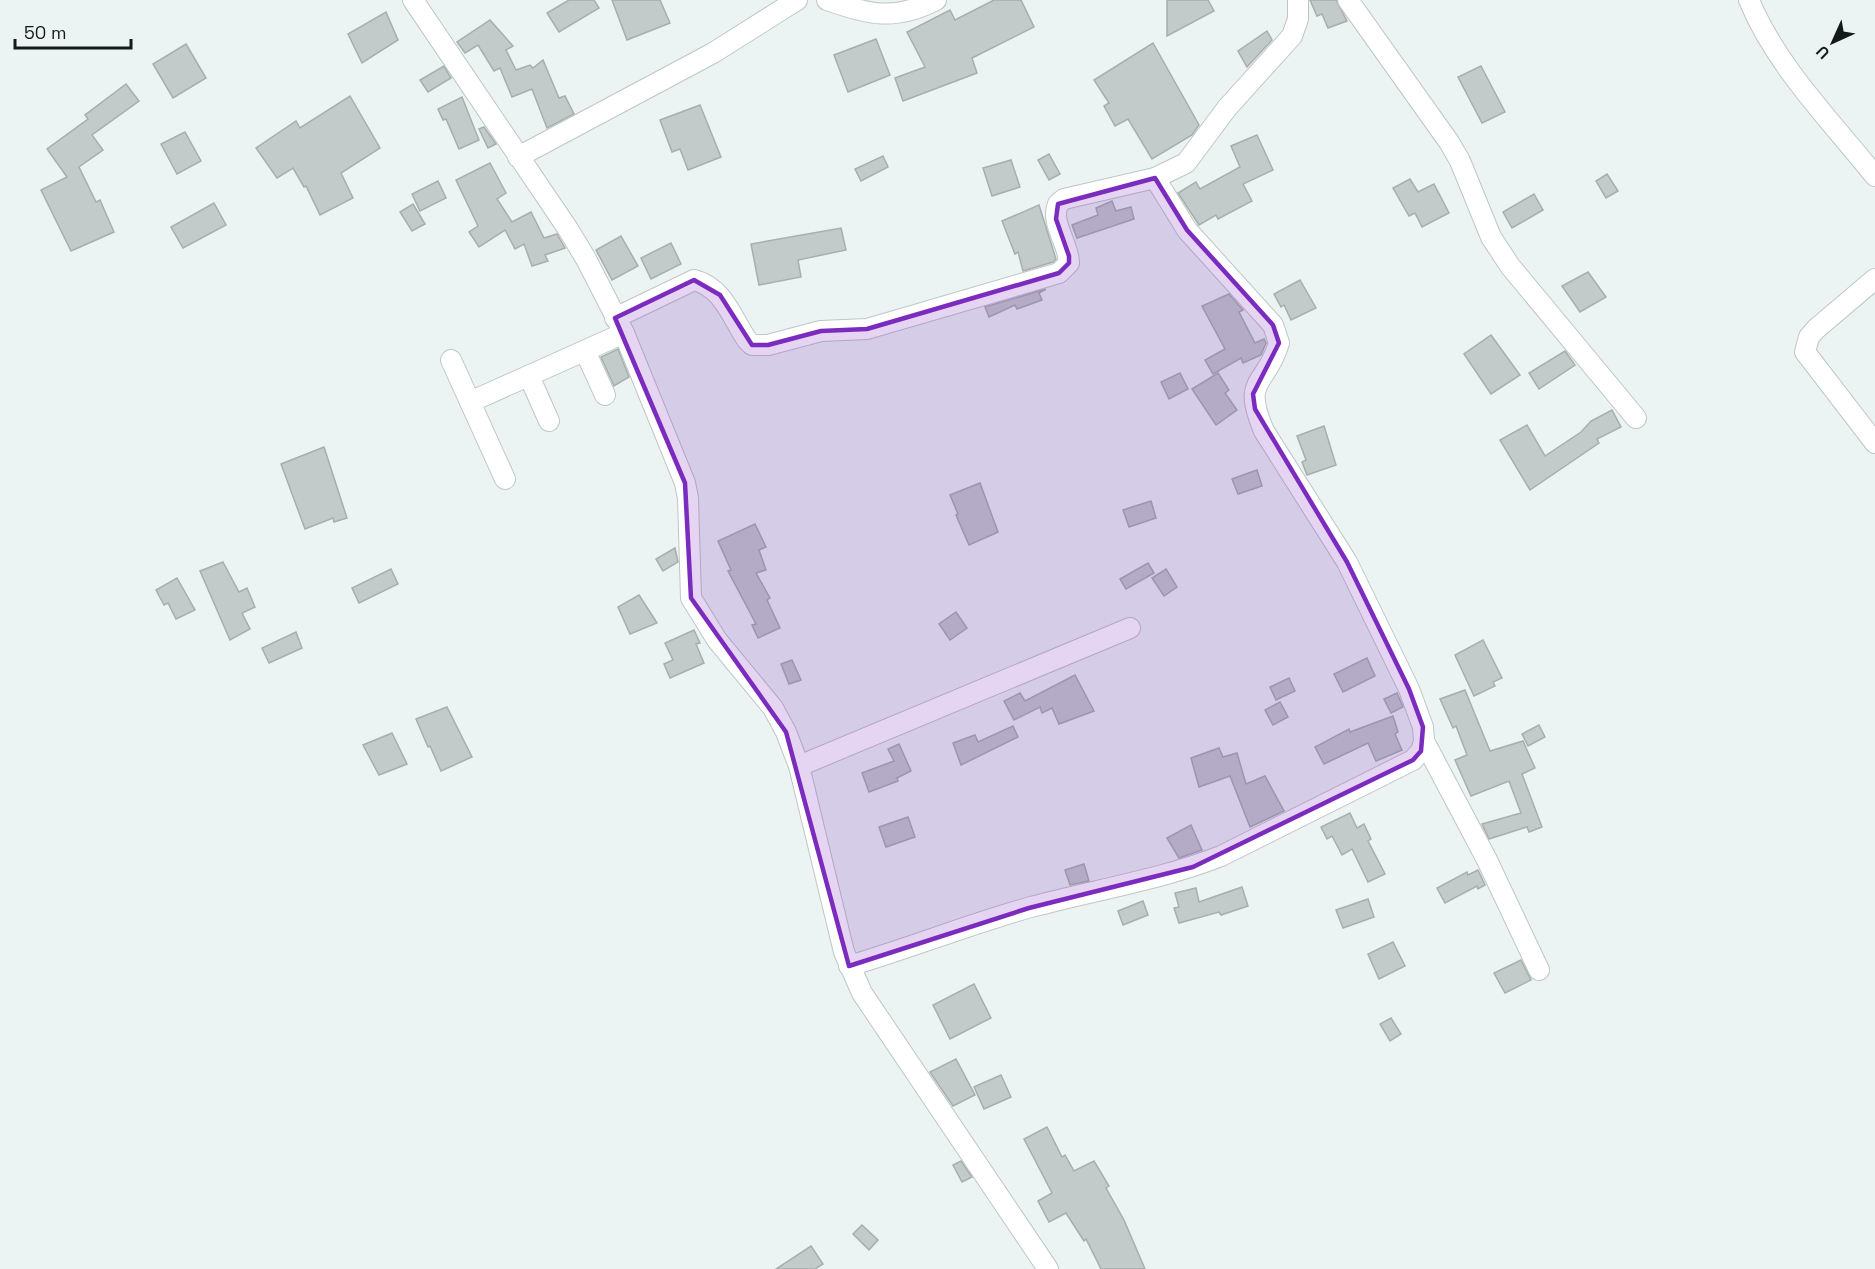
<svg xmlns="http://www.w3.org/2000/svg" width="1875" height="1269" font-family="'Space Grotesk',sans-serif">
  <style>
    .building { fill: #c2cbc9; stroke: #a6afad; stroke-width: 1.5 }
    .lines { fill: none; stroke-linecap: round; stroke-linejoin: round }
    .minor-casing { stroke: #bec7c5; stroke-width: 22 }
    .minor { stroke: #fff; stroke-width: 20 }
    .marked { fill: #7b2cbf; fill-opacity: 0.2; stroke: #7b2cbf; stroke-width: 4.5; stroke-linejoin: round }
  </style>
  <rect width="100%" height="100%" fill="#ebf4f2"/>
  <g class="building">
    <path d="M569,0H594L599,8L559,32L547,13Z"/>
    <path d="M612,0H660L670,23L627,40Z"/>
    <path d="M994,0H1021L1034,27L972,58L977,73L903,101L895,78L925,67L907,32L950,10L955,20Z"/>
    <path d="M1167,0H1208L1214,11L1167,36Z"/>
    <path d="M1310,0H1336L1347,21L1328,28L1322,14L1317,16Z"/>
    <path d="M386,12L398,40L362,63L348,34Z"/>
    <path d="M490,20L513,46L506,50L516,70L530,65L533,68L543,60L559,98L565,96L574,114L547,128L532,89L512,97L500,68L494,71L478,45L465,53L457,42Z"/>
    <path d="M1267,31L1272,40L1247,67L1238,51Z"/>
    <path d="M876,39L890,75L848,92L834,55Z"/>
    <path d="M1153,43L1199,125L1192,135L1152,159L1128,119L1115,126L1104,106L1109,103L1094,80Z"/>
    <path d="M186,44L206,78L173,98L153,64Z"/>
    <path d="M444,66L451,78L428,92L420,80Z"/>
    <path d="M1481,66L1505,112L1482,123L1458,77Z"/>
    <path d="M126,84L139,101L92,135L103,150L79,167L96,202L100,200L114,232L71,251L41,190L67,177L47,149L88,119L85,115Z"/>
    <path d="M350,96L380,148L341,173L353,198L320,215L306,186L304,187L293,168L277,178L256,148L296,121L300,128Z"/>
    <path d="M462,97L479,140L459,149L446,119L443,120L438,109Z"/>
    <path d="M700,105L721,157L688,170L680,149L672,152L660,120Z"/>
    <path d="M484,127L496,144L488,148L479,129Z"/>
    <path d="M185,132L201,161L177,174L161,144Z"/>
    <path d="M1257,135L1273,170L1243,184L1252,201L1218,219L1216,215L1199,225L1178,193L1196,182L1200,189L1240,167L1231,146Z"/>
    <path d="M1049,154L1060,174L1049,180L1038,160Z"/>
    <path d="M883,156L888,167L861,181L855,169Z"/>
    <path d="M1011,160L1020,187L992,196L983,168Z"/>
    <path d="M490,163L506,193L497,199L512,222L531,212L544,238L557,234L565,248L545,255L548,261L532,266L524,244L515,249L505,230L479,247L469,232L478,226L456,180Z"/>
    <path d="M1607,174L1618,191L1606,198L1596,181Z"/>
    <path d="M1410,179L1418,192L1434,184L1449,213L1422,227L1415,213L1409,216L1393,188Z"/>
    <path d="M438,181L446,198L420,211L412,194Z"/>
    <path d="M1534,194L1543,210L1512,228L1503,212Z"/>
    <path d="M1112,201L1116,211L1131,207L1134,219L1077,238L1072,225L1098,215L1096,208Z"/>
    <path d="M214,203L226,225L183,248L171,227Z"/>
    <path d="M413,204L425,224L412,231L400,212Z"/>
    <path d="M1039,205L1056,259L1053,262L1023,271L1018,252L1015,254L1002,221Z"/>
    <path d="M841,228L846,250L798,260L801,277L759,285L751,244Z"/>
    <path d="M621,236L638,266L612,280L596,250Z"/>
    <path d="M671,243L681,264L651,279L641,258Z"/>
    <path d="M1588,272L1606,297L1580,312L1562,286Z"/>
    <path d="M1300,280L1316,308L1291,320L1284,305L1281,307L1274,294Z"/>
    <path d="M1046,289L1039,293L1042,300L1017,309L1015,305L989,317L985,307Z"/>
    <path d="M1229,294L1243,310L1239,312L1255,343L1264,339L1266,343L1261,355L1243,363L1241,358L1213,374L1205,360L1225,349L1202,306Z"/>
    <path d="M1491,335L1520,375L1491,394L1464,354Z"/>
    <path d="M618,349L629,377L614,386L601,357Z"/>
    <path d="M1565,351L1575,365L1539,389L1529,373Z"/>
    <path d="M1180,373L1188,389L1169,399L1161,382Z"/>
    <path d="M1218,373L1229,390L1225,393L1237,410L1216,425L1192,389Z"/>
    <path d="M1612,410L1621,427L1597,439L1599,443L1530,490L1500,440L1527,425L1545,456L1581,432L1591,421Z"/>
    <path d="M1324,426L1336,465L1307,475L1302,462L1306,460L1297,436Z"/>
    <path d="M324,447L347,518L334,522L333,518L305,529L281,464Z"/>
    <path d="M1257,470L1262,486L1238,494L1232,479Z"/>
    <path d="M980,483L998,532L969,545L956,515L958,514L950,495Z"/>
    <path d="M1151,501L1156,518L1129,527L1123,510Z"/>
    <path d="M755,524L766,547L759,550L766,570L756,573L770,598L767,600L780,628L758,638L752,625L756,624L728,571L731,570L718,541Z"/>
    <path d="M675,548L678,562L663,571L656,559Z"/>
    <path d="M223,562L239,592L247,588L255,607L242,613L250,629L230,640L200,571Z"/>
    <path d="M1148,563L1154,573L1126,589L1120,579Z"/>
    <path d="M391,569L398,584L359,603L352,588Z"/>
    <path d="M1166,569L1177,587L1164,596L1152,578Z"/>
    <path d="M177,578L195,610L176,619L168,603L164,605L156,590Z"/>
    <path d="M639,595L657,623L630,634L618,607Z"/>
    <path d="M956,612L967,628L950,640L939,624Z"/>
    <path d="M694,630L700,643L696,644L704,663L670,678L664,664L673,660L665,643Z"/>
    <path d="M296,632L302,648L269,663L262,648Z"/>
    <path d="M1483,640L1502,678L1493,682L1495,686L1474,696L1455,655Z"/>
    <path d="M1367,658L1375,676L1343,692L1334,674Z"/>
    <path d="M792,660L801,680L789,684L781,664Z"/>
    <path d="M1075,675L1094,711L1059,724L1052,708L1042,713L1040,707L1014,720L1004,701L1020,693L1025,701Z"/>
    <path d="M1289,678L1295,691L1276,700L1270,687Z"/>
    <path d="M1465,690L1490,751L1523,741L1535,768L1522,774L1542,827L1529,832L1527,827L1489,839L1482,824L1521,813L1509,781L1471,796L1455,760L1467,755L1456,726L1453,728L1440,699Z"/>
    <path d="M1397,693L1403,707L1391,713L1384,699Z"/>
    <path d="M1280,702L1288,717L1273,725L1265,710Z"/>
    <path d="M447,707L472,757L441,771L430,746L428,747L416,719Z"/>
    <path d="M1393,716L1398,732L1395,734L1402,750L1376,761L1368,743L1324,764L1315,747L1349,729L1350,732Z"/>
    <path d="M1539,725L1545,737L1528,746L1522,734Z"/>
    <path d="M1013,726L1018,737L961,765L953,743L975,735L978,742Z"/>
    <path d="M392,733L407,764L379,775L363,745Z"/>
    <path d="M899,744L911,771L897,778L898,781L869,792L862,773L894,761L888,749Z"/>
    <path d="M1219,748L1223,757L1237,753L1246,784L1265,776L1284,811L1250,827L1230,776L1199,787L1191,758Z"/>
    <path d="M1350,813L1357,828L1364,824L1371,839L1368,841L1385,874L1368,882L1352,849L1342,855L1332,836L1327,839L1321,827Z"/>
    <path d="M908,817L915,837L886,847L879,827Z"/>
    <path d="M1191,825L1202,850L1179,858L1167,838Z"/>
    <path d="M1084,864L1089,881L1070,885L1065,870Z"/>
    <path d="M1478,870L1485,885L1478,889L1477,886L1445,903L1437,888L1467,872L1468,875Z"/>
    <path d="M1242,887L1248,906L1221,915L1219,912L1179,923L1174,908L1179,907L1175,893L1196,888L1199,902Z"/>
    <path d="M1368,899L1374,917L1343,928L1336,910Z"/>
    <path d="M1143,901L1148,915L1123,925L1118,911Z"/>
    <path d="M1393,942L1405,966L1379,979L1368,954Z"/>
    <path d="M1521,960L1531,980L1505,993L1494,973Z"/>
    <path d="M974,984L991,1018L950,1039L933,1005Z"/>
    <path d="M1391,1018L1401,1034L1390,1041L1380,1024Z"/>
    <path d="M956,1059L975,1095L953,1106L930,1072Z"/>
    <path d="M1001,1075L1011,1097L984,1109L974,1087Z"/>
    <path d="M1047,1127L1062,1157L1065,1155L1074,1171L1094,1161L1109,1186L1106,1188L1124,1220L1145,1269H1101L1086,1239L1084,1241L1066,1213L1049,1222L1038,1201L1052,1193L1024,1139Z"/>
    <path d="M961,1161L972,1177L962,1182L953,1165Z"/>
    <path d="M862,1225L878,1240L869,1250L853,1234Z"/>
    <path d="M811,1246L823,1264L815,1269H776Z"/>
  </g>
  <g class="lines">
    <g class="minor-casing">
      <g id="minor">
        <path d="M413,0L568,229L586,259L624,333L685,483L688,498L691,598L717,640L773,708L786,732L799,766L844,952L862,993L1048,1269"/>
        <path d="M827,0C869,15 895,21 936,0"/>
        <path d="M1348,0L1449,142L1460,161L1491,237L1510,266L1636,418"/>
        <path d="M1749,0C1776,66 1831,121 1875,176"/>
        <path d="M518,157L713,53L797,0"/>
        <path d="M1875,279L1816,329L1809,337L1805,352L1875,443"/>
        <path d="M615,318L694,280C723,287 732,318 747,340L752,345H768L821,331L867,329L1059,273L1069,263C1069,244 1050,223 1058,204L1064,199L1155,178L1186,163L1227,108L1292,36L1298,19V0"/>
        <path d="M585,351L605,395"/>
        <path d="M451,360L505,479"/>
        <path d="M529,376L549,421"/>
        <path d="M470,402L624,333"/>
        <path d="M1424,741L1487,860L1539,970"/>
        <path d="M799,766L1130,628"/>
        <path d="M849,966C910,948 970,924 1031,907C1094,890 1160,880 1221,856L1413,760L1421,751L1424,741L1423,727L1409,689L1347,562L1264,431C1241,377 1266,387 1279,343L1273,325L1187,230L1155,178"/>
      </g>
    </g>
    <use href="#minor" class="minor"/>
  </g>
  <path class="marked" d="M1155,178L1187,230L1273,325L1279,343L1253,394L1255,409L1347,562L1409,689L1423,727L1421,751L1413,760L1193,867L1029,908L849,966L786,732L691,598L685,483L615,318L694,280L720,295L752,345H768L821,331L867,329L1059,273L1069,263V256L1056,219L1058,204Z"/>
  <g transform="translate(1833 42) rotate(225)" stroke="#ebf4f2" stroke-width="4.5" paint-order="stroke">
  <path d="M0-4.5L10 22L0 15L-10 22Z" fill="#161919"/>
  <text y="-9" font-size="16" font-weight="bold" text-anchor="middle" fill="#161919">U</text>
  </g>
  <path d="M15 39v9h116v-9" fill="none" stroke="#161919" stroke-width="3"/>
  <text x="24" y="39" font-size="18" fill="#161919" stroke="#ebf4f2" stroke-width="4.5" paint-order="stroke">50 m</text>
</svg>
